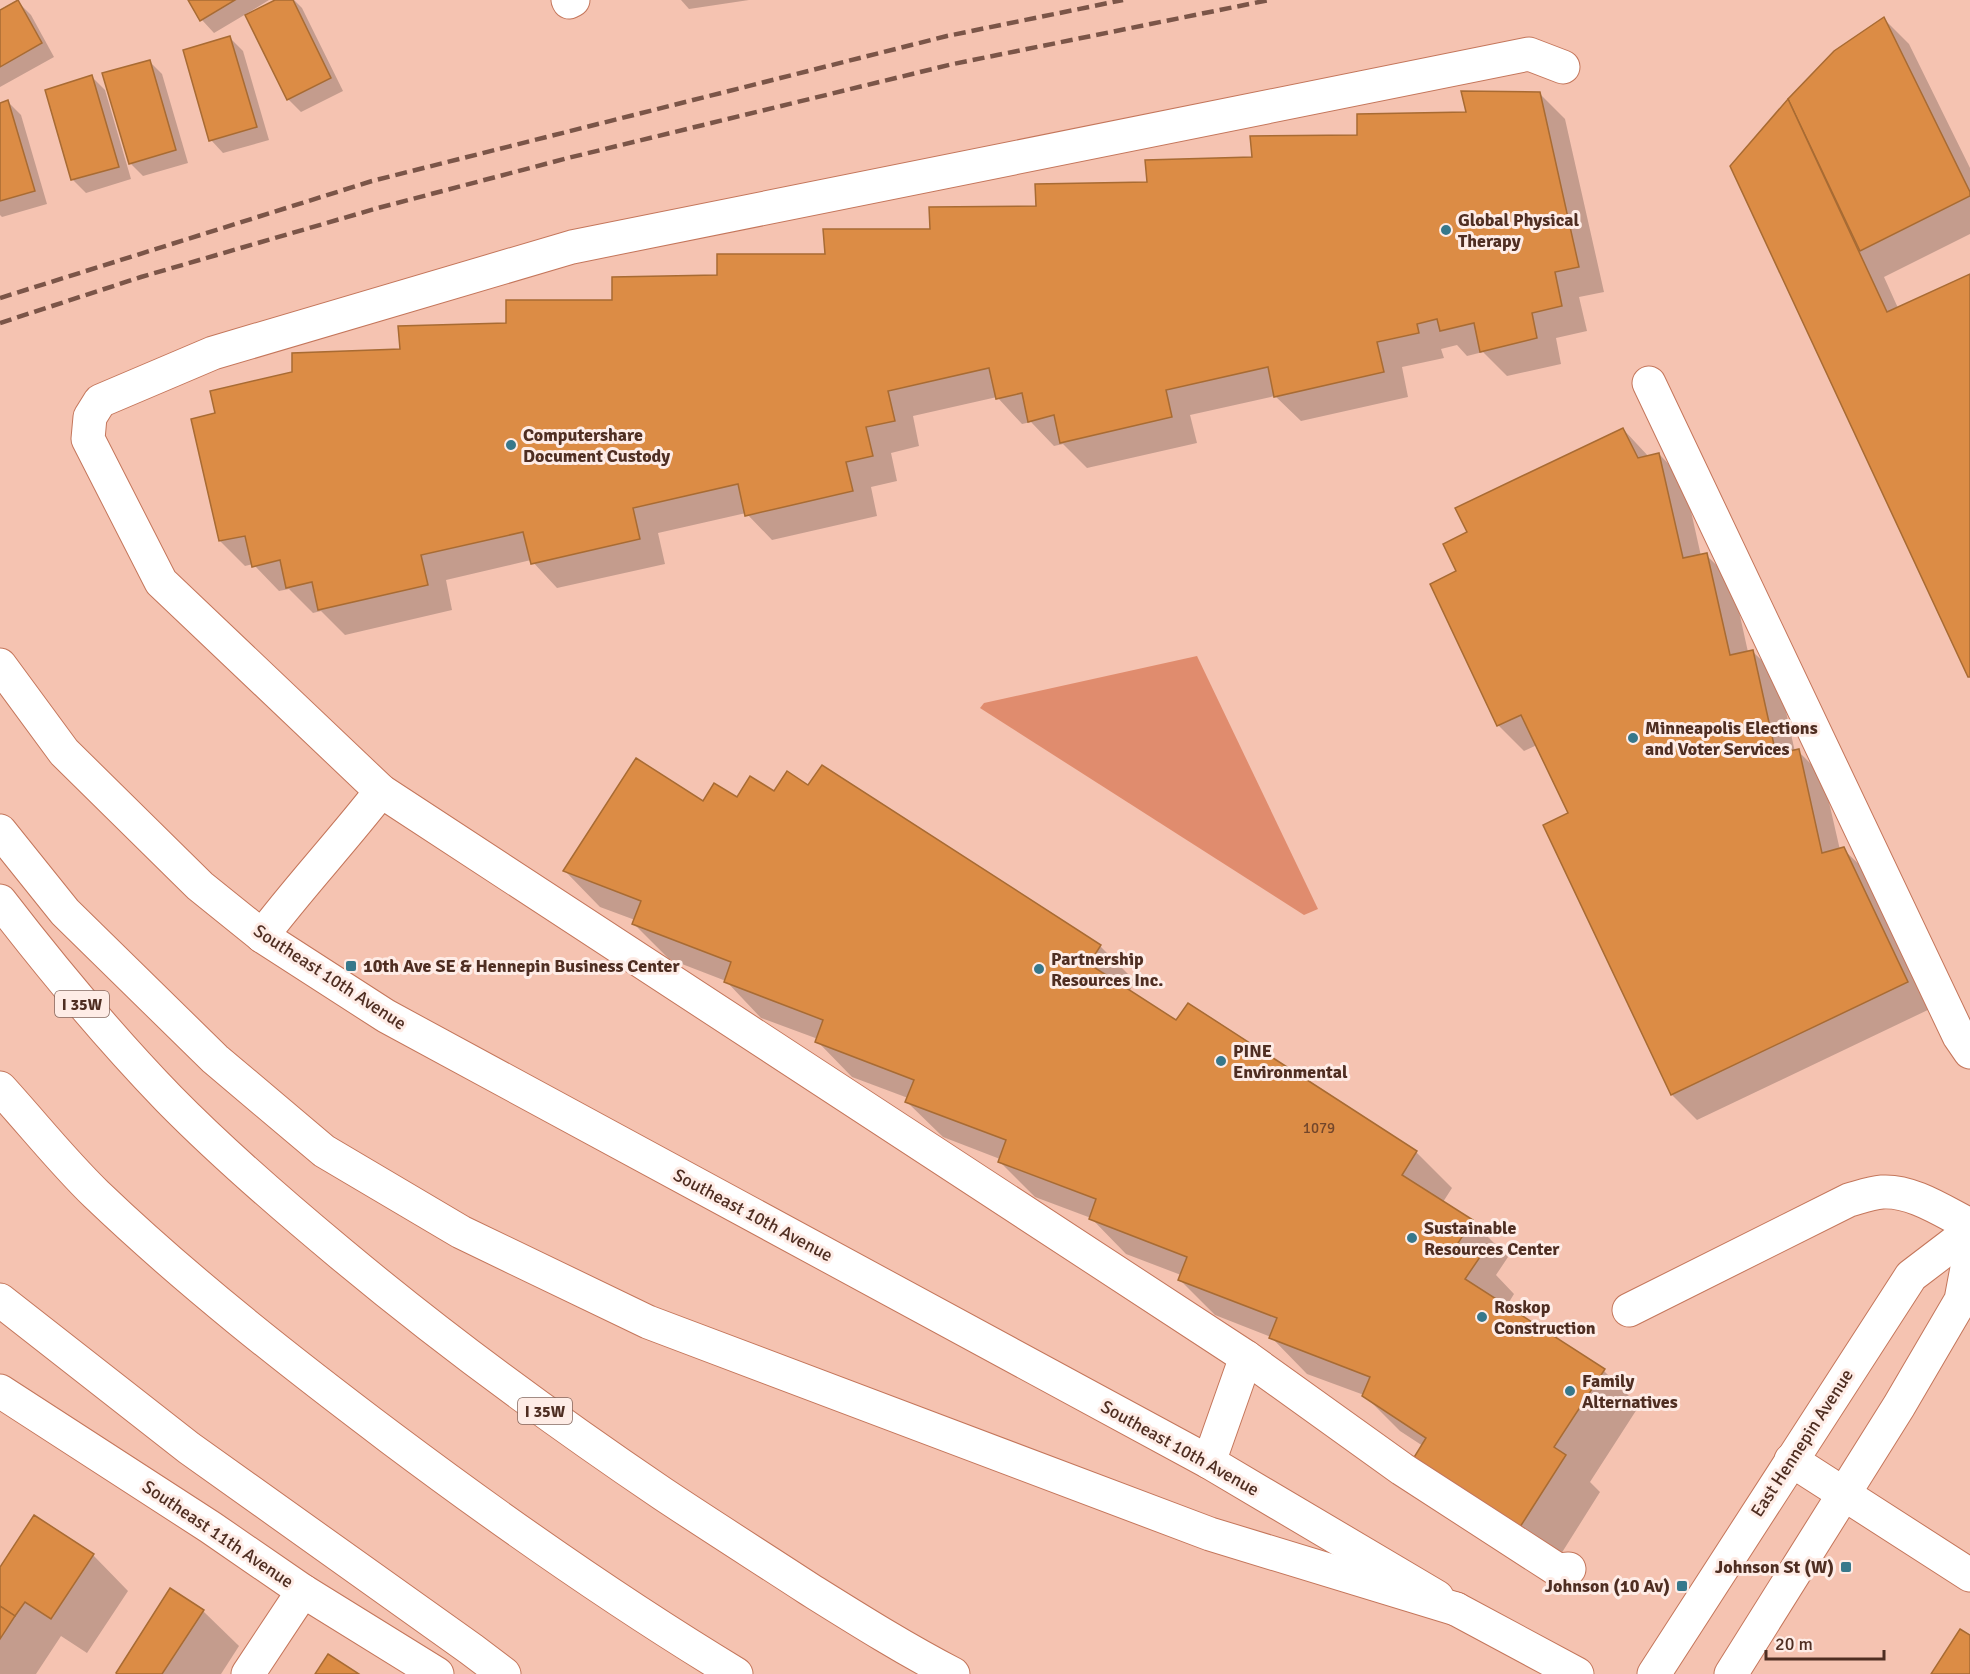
<svg xmlns="http://www.w3.org/2000/svg" width="1970" height="1674" font-family="Signika,sans-serif">
  <style>
    .green { fill: #e08c6e }
    .shadow { fill: #0003 }
    .building { fill: #dc8c45; stroke: #a86b33; stroke-width: 1.5 }
    .lines { fill: none; stroke-linecap: round; stroke-linejoin: round }
    .minor-casing { stroke: #c4765b; stroke-width: 35 }
    .major-casing { stroke: #c4765b; stroke-width: 35 }
    .highway-casing { stroke: #c4765b; stroke-width: 35 }
    .minor { stroke: #fff; stroke-width: 33 }
    .major { stroke: #fff; stroke-width: 33 }
    .highway { stroke: #fff; stroke-width: 33 }
    .rail { stroke: #7b5548; stroke-width: 4.5; stroke-dasharray: 12 6; stroke-linecap: butt }
    .poi-dot { fill: #37788b; stroke: #feece6; stroke-width: 2 }
    .labels { text-anchor: middle; stroke-width: 6; stroke-linejoin: round; paint-order: stroke }
    .number-label { font-size: 15px; fill: #72462b }
    .shield { fill: #feece6; stroke: #84675d; stroke-width: 1.5 }
    .shield-label { font-size: 16px; font-weight: bold; fill: #4f2e22 }
    .poi-label { font-size: 18px; font-weight: bold; fill: #4f2e22; stroke: #feece6; text-anchor: start }
    .street-label { font-size: 18px; fill: #4f2e22; stroke: #feece6 }
  </style>
  <rect width="100%" height="100%" fill="#f5c3b1"/>
  <path class="green" d="M1197,656L1318,909L1304,915L980,708L984,703Z"/>
  <g class="shadow">
    <path d="M190,0H269L246,14L247,16L279,0H294L302,8L343,91L301,112L288,99L246,14L214,33L202,20Z"/>
    <path d="M681,0H749L689,9Z"/>
    <path d="M18,2L31,15L54,57L0,87V12Z"/>
    <path d="M1884,19L1909,44L1970,168V234L1884,277L1898,308L1970,276V677L1732,166L1789,100Z"/>
    <path d="M230,38L243,51L269,140L223,153L211,140Z"/>
    <path d="M149,61L162,74L188,163L143,176L131,164Z"/>
    <path d="M92,77L105,90L131,179L86,193L73,180L47,91Z"/>
    <path d="M1539,93L1565,119L1604,292L1579,297L1587,331L1556,338L1561,364L1507,376L1483,352L1467,356L1457,345L1441,349L1444,358L1402,367L1408,397L1301,421L1275,396L1190,415L1197,443L1087,468L1063,444L1054,446L1031,422L1022,424L997,397L913,416L919,446L891,453L897,481L871,487L877,516L772,540L746,513L658,533L665,564L557,588L531,560L446,580L452,610L345,635L321,611L313,613L289,589L279,591L253,564L245,566L220,541L217,414L402,350L718,277L827,256L1254,159L1468,113Z"/>
    <path d="M8,102L21,115L47,204L2,217L0,215V104Z"/>
    <path d="M1623,429L1649,457L1659,454L1684,480L1701,556L1706,555L1732,580L1748,652L1752,651L1778,676L1795,752L1798,751L1823,776L1840,850L1843,849L1869,874L1932,1008L1697,1120L1672,1095L1545,826L1570,814L1537,745L1524,751L1498,725L1432,584L1458,571L1469,533Z"/>
    <path d="M809,787L1100,946L1135,981L1129,992L1176,1023L1188,1005L1417,1153L1452,1188L1443,1202L1472,1221L1508,1257L1496,1275L1514,1294L1506,1307L1604,1371L1639,1406L1590,1482L1600,1492L1556,1562L1423,1446L1400,1431L1364,1395L1307,1374L1271,1337L1215,1315L1180,1280L1181,1275L1126,1254L1091,1218L1035,1197L999,1161L1000,1159L943,1137L907,1102L908,1098L852,1077L817,1041L818,1039L761,1018L726,981L669,959L634,924L635,920L600,907L565,871L703,803Z"/>
    <path d="M93,1555L128,1591L87,1653L61,1636L36,1674H0V1570Z"/>
    <path d="M203,1611L239,1646L221,1674H119Z"/>
  </g>
  <g class="building">
    <path d="M18,0L42,43L0,67V10Z"/>
    <path d="M188,0H235L200,21Z"/>
    <path d="M275,0H293L331,78L287,100L245,15Z"/>
    <path d="M1884,17L1970,192V196L1860,251L1788,99L1834,51Z"/>
    <path d="M230,36L257,127L209,141L183,50Z"/>
    <path d="M150,60L176,150L129,164L102,73Z"/>
    <path d="M92,75L119,167L71,180L45,90Z"/>
    <path d="M1461,91L1540,92L1579,267L1555,272L1562,306L1532,313L1537,338L1480,352L1474,323L1440,331L1437,319L1417,324L1419,333L1377,342L1384,372L1274,397L1268,367L1166,390L1172,417L1060,443L1054,415L1028,422L1022,393L996,399L989,368L888,391L895,421L866,427L873,456L846,462L853,491L745,516L738,484L633,508L640,539L531,564L523,532L421,555L428,585L318,610L312,582L286,588L280,560L252,567L245,536L219,541L191,419L215,413L210,391L292,372V353L400,349L398,326L506,323V300H612V277L717,275V254H825L823,229H930L929,207L1036,206L1035,184L1147,182L1145,160L1252,157L1250,136L1357,135V114L1466,112Z"/>
    <path d="M1788,99L1887,312L1970,274V677H1968L1730,166Z"/>
    <path d="M8,100L35,191L0,201V103Z"/>
    <path d="M1623,428L1638,458L1659,453L1683,558L1707,553L1730,655L1753,650L1776,754L1799,749L1822,853L1844,847L1908,982L1671,1095L1543,825L1568,813L1521,715L1497,726L1430,584L1456,571L1443,544L1467,532L1455,508Z"/>
    <path d="M636,758L703,801L714,783L737,797L750,776L774,791L787,771L808,785L822,765L1101,945L1089,964L1176,1020L1188,1003L1417,1151L1402,1175L1473,1220L1458,1243L1480,1257L1465,1279L1605,1369L1554,1447L1566,1455L1520,1527L1413,1459L1426,1438L1362,1396L1370,1377L1269,1338L1277,1318L1178,1280L1187,1257L1089,1219L1096,1199L998,1162L1006,1140L905,1102L914,1080L815,1042L823,1020L724,982L731,962L632,924L641,901L563,871Z"/>
    <path d="M34,1515L94,1554L51,1619L25,1602L15,1616L0,1606V1567Z"/>
    <path d="M170,1588L204,1610L162,1674H117L116,1673Z"/>
    <path d="M0,1606L15,1616L0,1639Z"/>
    <path d="M1960,1629L1970,1635V1674H1931Z"/>
    <path d="M328,1654L359,1674H315Z"/>
  </g>
  <g class="lines">
    <g class="minor-casing">
      <g id="minor">
        <path d="M568,0L569,2L573,0"/>
        <path d="M1563,67L1529,54L572,247L213,353L100,401L90,417L88,439L161,582L381,791L1246,1357L1402,1469L1558,1570L1569,1569"/>
        <path d="M1649,383L1959,1036L1970,1052"/>
        <path d="M0,665L64,752L200,886L262,936L386,1016L1209,1462L1437,1597"/>
        <path d="M262,936C300,886 343,840 381,791"/>
        <path d="M1629,1310L1849,1200C1860,1197 1871,1193 1882,1192C1912,1190 1944,1212 1970,1225"/>
        <path d="M0,1391L210,1527L303,1591L437,1674"/>
        <path d="M1791,1460L1970,1575"/>
        <path d="M1209,1462L1246,1357"/>
        <path d="M248,1674L303,1591"/>
      </g>
    </g>
    <g class="major-casing">
      <g id="major">
        <path d="M1456,1609L1577,1674"/>
        <path d="M1654,1674L1911,1276L1970,1231"/>
        <path d="M1731,1674L1899,1406L1961,1300L1970,1252"/>
      </g>
    </g>
    <g class="highway-casing">
      <g id="highway">
        <path d="M0,831L65,912L215,1059L324,1151L461,1232L648,1322L1210,1534L1456,1609"/>
        <path d="M0,901C54,971 108,1036 169,1099C223,1154 281,1204 340,1253C443,1339 552,1419 663,1494C711,1526 760,1557 809,1589C857,1619 903,1648 953,1674"/>
        <path d="M0,1088C32,1123 62,1161 96,1194C188,1282 289,1361 391,1438C503,1522 617,1602 736,1674"/>
        <path d="M0,1300L189,1448L471,1649L504,1674"/>
      </g>
    </g>
    <use href="#minor" class="minor"/>
    <use href="#major" class="major"/>
    <use href="#highway" class="highway"/>
    <g class="rail">
      <path d="M0,298L372,181L947,36L1123,0"/>
      <path d="M0,323L141,277L378,208L568,158L953,64L1269,0"/>
    </g>
  </g>
  <g class="poi-dot">
    <circle cx="1446" cy="230" r="6"/>
    <circle cx="511" cy="445" r="6"/>
    <circle cx="1633" cy="738" r="6"/>
    <rect x="345" y="960" width="12" height="12" rx="3"/>
    <circle cx="1039" cy="969" r="6"/>
    <circle cx="1221" cy="1061" r="6"/>
    <circle cx="1412" cy="1238" r="6"/>
    <circle cx="1482" cy="1317" r="6"/>
    <circle cx="1570" cy="1391" r="6"/>
    <rect x="1840" y="1561" width="12" height="12" rx="3"/>
    <rect x="1676" y="1580" width="12" height="12" rx="3"/>
  </g>
  <g class="labels">
    <g class="number-label">
      <text x="1319" y="1133">1079</text>
    </g>
    <g class="shield">
      <rect x="55" y="991" width="54" height="26" rx="4.5"/>
      <rect x="518" y="1398" width="54" height="26" rx="4.5"/>
    </g>
    <g class="shield-label">
      <text x="82" y="1010">I 35W</text>
      <text x="545" y="1417">I 35W</text>
    </g>
    <g class="poi-label">
      <text x="1458" y="226">Global Physical<tspan x="1458" dy="21">Therapy</tspan></text>
      <text x="523" y="441">Computershare<tspan x="523" dy="21">Document Custody</tspan></text>
      <text x="1645" y="734">Minneapolis Elections<tspan x="1645" dy="21">and Voter Services</tspan></text>
      <text x="1051" y="965">Partnership<tspan x="1051" dy="21">Resources Inc.</tspan></text>
      <text x="363" y="972">10th Ave SE &amp; Hennepin Business Center</text>
      <text x="1233" y="1057">PINE<tspan x="1233" dy="21">Environmental</tspan></text>
      <text x="1424" y="1234">Sustainable<tspan x="1424" dy="21">Resources Center</tspan></text>
      <text x="1494" y="1313">Roskop<tspan x="1494" dy="21">Construction</tspan></text>
      <text x="1582" y="1387">Family<tspan x="1582" dy="21">Alternatives</tspan></text>
      <text x="1834" y="1573" text-anchor="end">Johnson St (W)</text>
      <text x="1670" y="1592" text-anchor="end">Johnson (10 Av)</text>
    </g>
    <g class="street-label">
      <text transform="translate(330 977) rotate(33)" y="6">Southeast 10th Avenue</text>
      <text transform="translate(753 1215) rotate(28)" y="6">Southeast 10th Avenue</text>
      <text transform="translate(1802 1443) rotate(-57)" y="6">East Hennepin Avenue</text>
      <text transform="translate(1180 1448) rotate(29)" y="6">Southeast 10th Avenue</text>
      <text transform="translate(218 1534) rotate(34)" y="6">Southeast 11th Avenue</text>
    </g>
  </g>
  <path d="M1766 1650v9h118v-9" fill="none" stroke="#4f2e22" stroke-width="3"/>
  <text x="1775" y="1650" font-size="18" fill="#4f2e22" stroke="#feece6" stroke-width="4.5" paint-order="stroke">20 m</text>
</svg>
